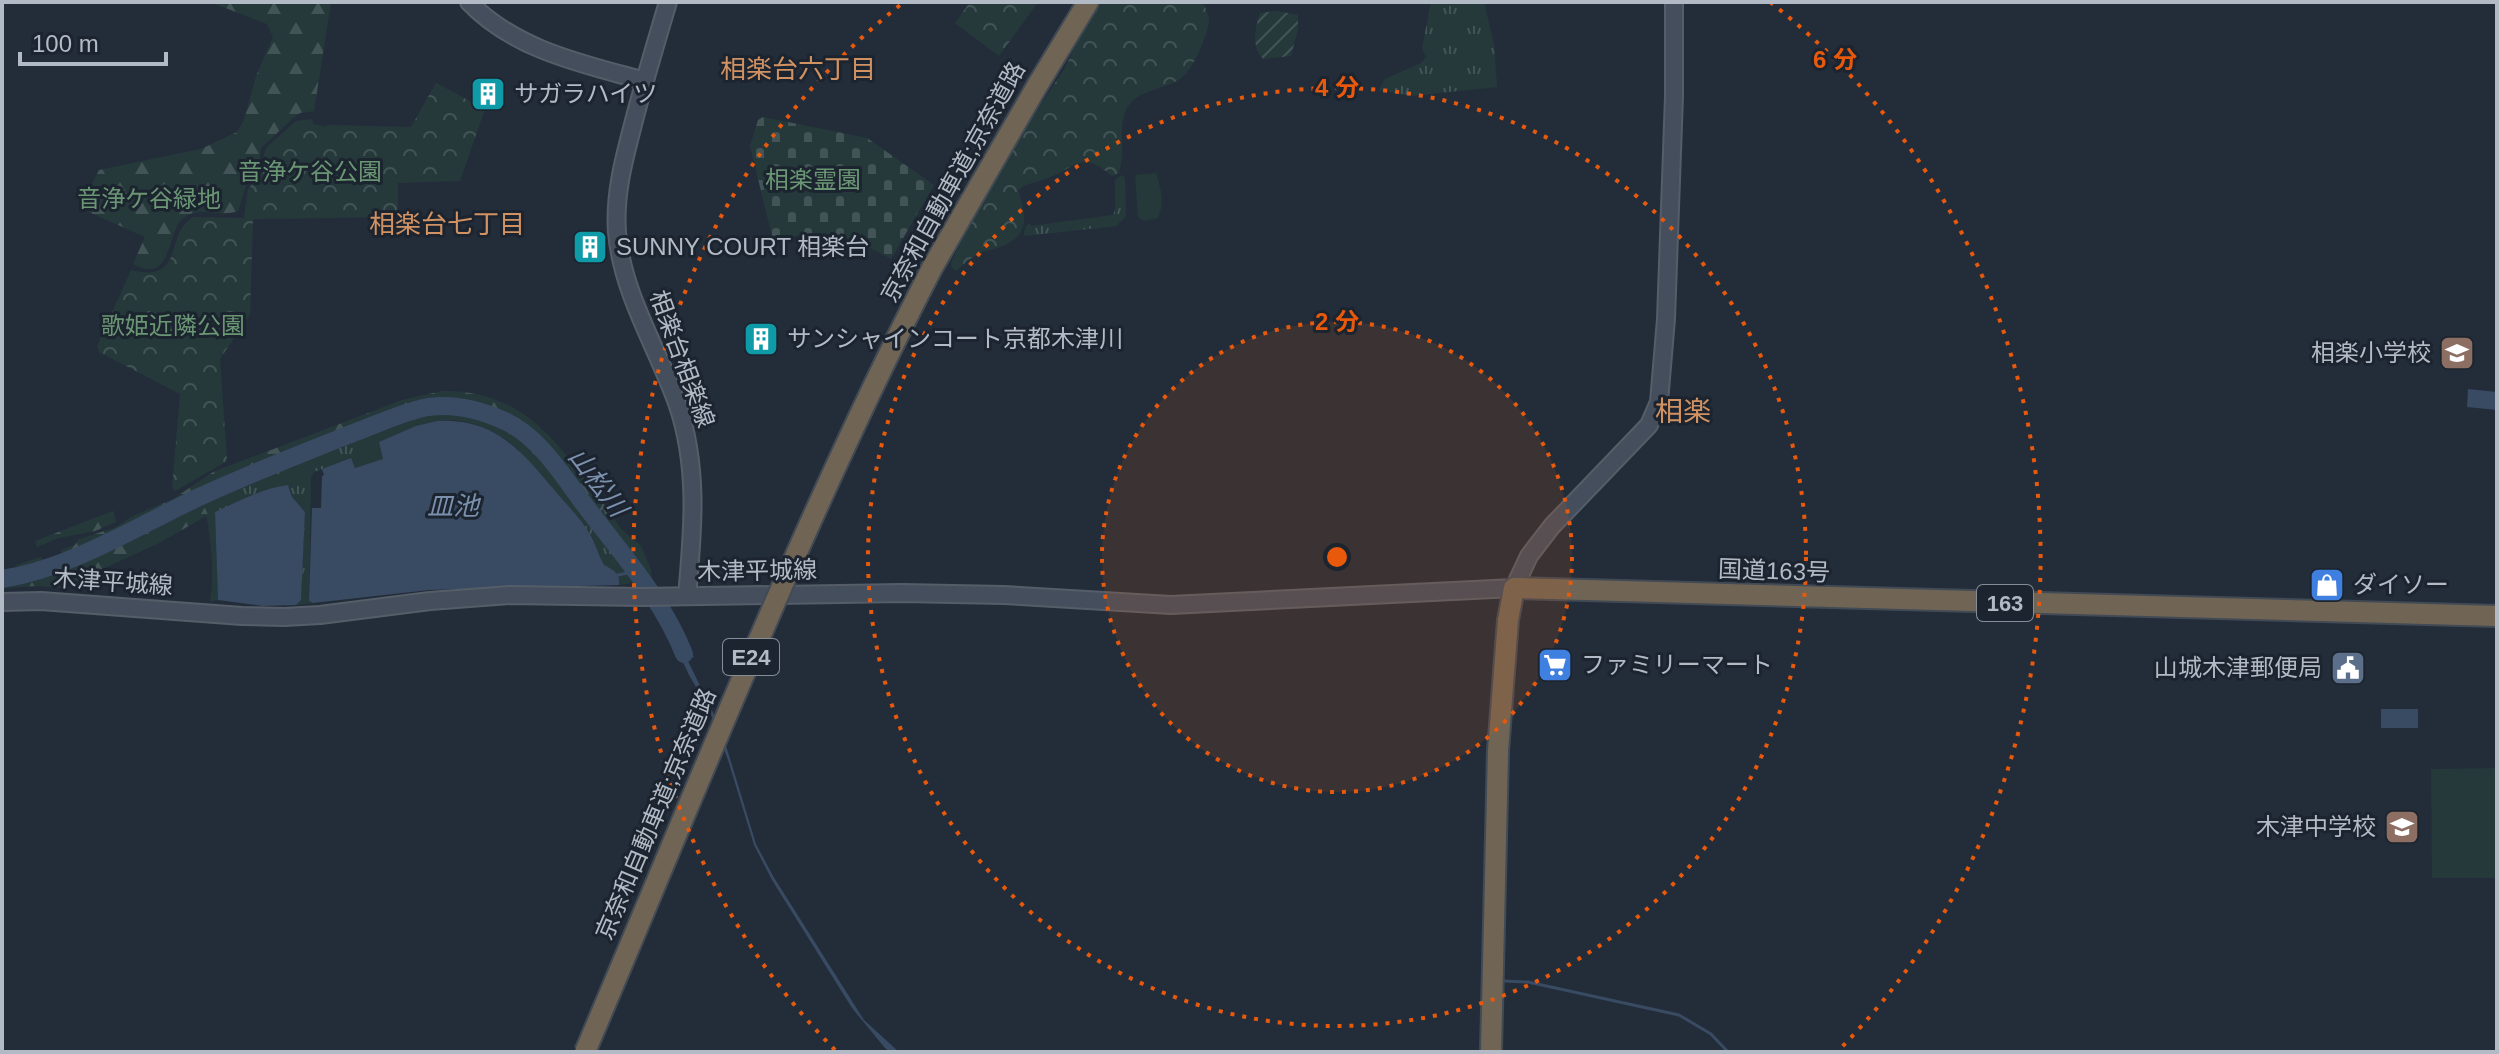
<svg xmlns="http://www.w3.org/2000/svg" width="2499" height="1054" font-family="Helvetica,'Noto Sans JP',sans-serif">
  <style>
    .grass { fill: url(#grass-tufts) }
    .forest { fill: url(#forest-firs) }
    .cemetery { fill: url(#cemetery-stones) }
    .park { fill: url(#park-crowns) }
    .garden { fill: url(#garden-furrows) }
    .pitch { fill: #25393b }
    .water { fill: #394a63 }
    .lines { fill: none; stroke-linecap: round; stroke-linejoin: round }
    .stream { stroke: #394a63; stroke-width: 3 }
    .river { stroke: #394a63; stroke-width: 18 }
    .secondary-casing { stroke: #555d68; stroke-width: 20 }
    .highway-casing { stroke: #424a55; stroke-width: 24 }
    .secondary { stroke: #454e5d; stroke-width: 16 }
    .highway { stroke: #706554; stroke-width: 20 }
    .highway-bridge-casing { stroke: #424a55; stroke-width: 24; stroke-linecap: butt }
    .highway-bridge { stroke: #706554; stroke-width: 20 }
    .ring { fill: none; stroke: #e8590c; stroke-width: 4; stroke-dasharray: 4 8 }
    .labels { text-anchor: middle; stroke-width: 6; stroke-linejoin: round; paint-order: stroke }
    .shield { fill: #1c242f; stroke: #858d99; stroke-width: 2 }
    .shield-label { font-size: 22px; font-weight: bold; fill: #b2bac6 }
    .poi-label { font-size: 24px; fill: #b2bac6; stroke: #1c242f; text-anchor: start }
    .park-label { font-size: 24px; fill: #6a9674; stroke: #1c242f }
    .street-label { font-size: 24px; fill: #b2bac6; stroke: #1c242f }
    .neighbourhood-label { font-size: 26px; fill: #d09263; stroke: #1c242f }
    .water-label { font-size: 26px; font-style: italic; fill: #7b90ad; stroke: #1c242f }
    .quarter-label { font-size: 28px; fill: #d09263; stroke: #1c242f }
    .centre { fill: #e8590c; stroke: #1c242f; stroke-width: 4 }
    .ring-label { font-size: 24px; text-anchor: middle; font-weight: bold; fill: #e8590c; stroke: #1c242f; stroke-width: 6; stroke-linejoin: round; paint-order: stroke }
  </style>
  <defs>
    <pattern id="grass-tufts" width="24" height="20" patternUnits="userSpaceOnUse" patternTransform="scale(2)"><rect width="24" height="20" fill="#25393b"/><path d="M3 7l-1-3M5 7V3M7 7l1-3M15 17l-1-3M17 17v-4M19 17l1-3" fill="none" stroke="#425456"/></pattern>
    <pattern id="forest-firs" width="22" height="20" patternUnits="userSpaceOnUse" patternTransform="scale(2)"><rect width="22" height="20" fill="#25393b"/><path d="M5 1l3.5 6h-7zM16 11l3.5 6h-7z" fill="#425456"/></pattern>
    <pattern id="cemetery-stones" width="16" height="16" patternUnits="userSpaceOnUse" patternTransform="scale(2)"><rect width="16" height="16" fill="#25393b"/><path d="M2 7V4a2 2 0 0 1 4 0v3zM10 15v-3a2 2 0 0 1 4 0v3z" fill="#425456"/></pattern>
    <pattern id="park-crowns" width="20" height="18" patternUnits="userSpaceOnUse" patternTransform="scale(2)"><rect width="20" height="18" fill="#25393b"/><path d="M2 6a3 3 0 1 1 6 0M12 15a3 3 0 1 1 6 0" fill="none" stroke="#425456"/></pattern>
    <pattern id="garden-furrows" width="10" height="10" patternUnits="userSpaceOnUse" patternTransform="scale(2)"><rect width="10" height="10" fill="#25393b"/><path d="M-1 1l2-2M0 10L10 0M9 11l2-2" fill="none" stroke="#425456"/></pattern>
  </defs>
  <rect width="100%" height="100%" fill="#232d3a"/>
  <g class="grass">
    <path d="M1431,2H1484L1494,45L1497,87L1410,96L1379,90L1385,79L1421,63L1426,57L1422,48Z"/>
    <path d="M1122,175L1125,178L1126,216L1116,226L1024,236V231L1028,223L1032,226L1113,215L1115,210V180Z"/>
    <path d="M444,411C482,412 513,427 539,455L637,582L619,585L620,580L604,565L592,537L576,516L517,448C495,429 459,413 429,423C412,428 400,449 385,458C376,463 364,465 355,468L351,459L314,472L311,478L309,601L313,603L296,605L301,599L305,512L292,497L289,486L277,487L215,512L218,600L210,601C215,579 211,523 202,501L407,418Z"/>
    <path d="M606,507L621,529L641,546L651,570L652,582L650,583L631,552L598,513Z"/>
  </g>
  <g class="forest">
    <path d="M210,2H331L314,111L300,113L292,119L261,148L258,170L247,182L238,211C220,218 199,205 183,218C167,230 173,286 133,264L145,237L84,210L82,204L99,170L201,149L237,132L244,120L256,76L273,37L267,24Z"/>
    <path d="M442,391C527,390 559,446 606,507L598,513C544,446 504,379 405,408L218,482L93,545L40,566L18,572L16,565L41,557L44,561L62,556L61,550L75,545L79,539L114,528L135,515L173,499L213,472L402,400Z"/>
    <path d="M202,501L208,515L159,543L61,588L37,586L2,588V583C73,571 138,532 202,501Z"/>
    <path d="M113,511L116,522L95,531L58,538L37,547L35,541Z"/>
  </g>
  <path class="cemetery" d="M763,117L867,138L934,185L891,259C844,233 830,228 777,239L772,236L750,146L758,120Z"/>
  <g class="park">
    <path d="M970,2H1038L999,56L955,23Z"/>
    <path d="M1102,2H1203C1205,7 1208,14 1209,19C1209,33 1192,72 1180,79C1163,90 1138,89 1127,108C1116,129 1127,153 1118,174L1112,176C1082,150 1078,166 1048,178C1037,183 1027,182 1018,190C1026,216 1031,235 1000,247C994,249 988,250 982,252C972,256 964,264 956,271L952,268L951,263L991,179L1065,68L1078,40Z"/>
    <path d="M436,83L485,109L460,181L398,183V217L253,219L250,314L220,359L227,461L175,491L172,488L180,394L99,352L97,346L131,270C187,284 163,233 194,217L244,218L248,189L263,171L264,154L267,147L296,121L312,119L313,124L326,127V125L411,127Z"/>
  </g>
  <path class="garden" d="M1277,11L1298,15V29L1291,56L1263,59C1251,46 1255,29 1260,13Z"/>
  <g class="pitch">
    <path d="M1156,173C1161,190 1165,201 1158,218L1144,221L1138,217L1135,175Z"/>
    <path d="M2497,768V878H2432L2431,769Z"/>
  </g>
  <g class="water">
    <path d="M2468,389L2497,392V410L2467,407Z"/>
    <path d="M437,421C496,418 521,451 556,492C568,506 582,520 591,536C596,545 599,556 604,565C613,570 621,573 619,585L429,590L313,603L309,601L312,508H321L322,476L324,475L322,469L351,458L355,468L383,459L379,442L416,426Z"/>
    <path d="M288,485L292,497L305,512L301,600L296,605L263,606L218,600L215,512C238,502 262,488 288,485Z"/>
    <path d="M680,630L694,657L688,658V661L721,729L756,844L773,876L864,1020L899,1052H890L885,1048L852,1008L772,880L754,845L728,760L709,709L689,675L671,637Z"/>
    <rect x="2381" y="709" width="37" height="19"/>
  </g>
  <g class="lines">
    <g class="stream">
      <path d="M618,575L636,571"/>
      <path d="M1504,981L1528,982L1679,1015L1711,1034L1728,1052"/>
    </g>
    <path class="river" d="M2,579C71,568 134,528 197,498C246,475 298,455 348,435C374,426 401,412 428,407C455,403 481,410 505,421C541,438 564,478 587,508C622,554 663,600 684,654"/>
    <g class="secondary-casing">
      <g id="secondary">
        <path d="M469,2C515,50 583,64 645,81"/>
        <path d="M668,2C657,39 646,76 636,113C626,152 614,191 617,232C622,293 657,347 677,403C699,466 693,531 687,596"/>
        <path d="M2,602L41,601L242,616L284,617L320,615L430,601L510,595L642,597L902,593L1004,595L1171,605L1514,588L1529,556L1552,526L1649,425L1659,402L1666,319L1674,96V2"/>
      </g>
    </g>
    <g class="highway-casing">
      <g id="highway">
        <path d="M932,268L1037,86L1088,2"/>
        <path d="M1491,1052L1498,751L1508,620L1514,588L2497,616"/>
      </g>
    </g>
    <use href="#secondary" class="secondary"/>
    <use href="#highway" class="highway"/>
    <g class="highway-bridge-casing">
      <path id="highway-bridge" d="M585,1052C697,789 801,523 932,268"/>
    </g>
    <use href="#highway-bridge" class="highway-bridge"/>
  </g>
  <circle cx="1337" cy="557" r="235" fill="#e8590c" fill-opacity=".12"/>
  <g class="ring">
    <circle cx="1337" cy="557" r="235"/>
    <circle cx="1337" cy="557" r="469"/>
    <path d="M835 1050A704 704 0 0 1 904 2M1770 2A704 704 0 0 1 1839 1050"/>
  </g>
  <defs>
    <g id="building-square" transform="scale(1.8)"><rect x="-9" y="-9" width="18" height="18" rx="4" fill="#0f9aa8" stroke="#1c242f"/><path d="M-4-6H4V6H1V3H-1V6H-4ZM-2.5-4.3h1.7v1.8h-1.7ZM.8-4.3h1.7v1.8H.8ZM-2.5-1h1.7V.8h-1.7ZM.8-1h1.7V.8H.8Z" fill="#fff"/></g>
    <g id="school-square" transform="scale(1.8)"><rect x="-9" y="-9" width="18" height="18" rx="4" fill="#8d6e63" stroke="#1c242f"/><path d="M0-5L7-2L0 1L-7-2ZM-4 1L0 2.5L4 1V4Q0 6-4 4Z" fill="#fff"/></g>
    <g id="shop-square" transform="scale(1.8)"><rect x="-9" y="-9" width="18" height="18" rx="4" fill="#3f7fe0" stroke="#1c242f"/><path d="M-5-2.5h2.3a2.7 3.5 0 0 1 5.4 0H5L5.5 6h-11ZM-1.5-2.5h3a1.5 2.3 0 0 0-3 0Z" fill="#fff"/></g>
    <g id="supermarket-square" transform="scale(1.8)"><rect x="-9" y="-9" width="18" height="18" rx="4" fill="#3f7fe0" stroke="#1c242f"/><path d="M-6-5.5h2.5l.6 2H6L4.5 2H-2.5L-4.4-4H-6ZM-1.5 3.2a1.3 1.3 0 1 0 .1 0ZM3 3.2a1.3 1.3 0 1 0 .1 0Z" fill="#fff"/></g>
    <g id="civic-square" transform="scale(1.8)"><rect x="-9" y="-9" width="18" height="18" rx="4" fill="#5c6f8a" stroke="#1c242f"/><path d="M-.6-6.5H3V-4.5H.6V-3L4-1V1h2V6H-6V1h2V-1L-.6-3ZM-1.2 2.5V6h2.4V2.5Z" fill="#fff"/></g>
  </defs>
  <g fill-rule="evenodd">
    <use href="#building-square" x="488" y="94"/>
    <use href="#building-square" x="590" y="247"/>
    <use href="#building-square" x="761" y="339"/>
    <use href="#school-square" x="2457" y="353"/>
    <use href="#shop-square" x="2327" y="585"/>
    <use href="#supermarket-square" x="1555" y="665"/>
    <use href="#civic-square" x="2348" y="668"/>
    <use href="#school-square" x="2402" y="827"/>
  </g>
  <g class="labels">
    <g class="shield">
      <rect x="1977" y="585" width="56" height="36" rx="6"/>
      <rect x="723" y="639" width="56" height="36" rx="6"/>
    </g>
    <g class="shield-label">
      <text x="2005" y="611">163</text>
      <text x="751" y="665">E24</text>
    </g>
    <g class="poi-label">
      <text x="514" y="102">サガラハイツ</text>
      <text x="616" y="255">SUNNY COURT 相楽台</text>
      <text x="787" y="347">サンシャインコート京都木津川</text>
      <text x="2431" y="361" text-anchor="end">相楽小学校</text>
      <text x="2353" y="593">ダイソー</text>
      <text x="1581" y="673">ファミリーマート</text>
      <text x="2322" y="676" text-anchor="end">山城木津郵便局</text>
      <text x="2376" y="835" text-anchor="end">木津中学校</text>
    </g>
    <g class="park-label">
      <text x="310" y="180">音浄ケ谷公園</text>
      <text x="813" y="188">相楽霊園</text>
      <text x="149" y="207">音浄ケ谷緑地</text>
      <text x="173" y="334">歌姫近隣公園</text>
    </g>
    <g class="street-label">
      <text transform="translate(953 182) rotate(-61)" y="8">京奈和自動車道;京奈道路</text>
      <text transform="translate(682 359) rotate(70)" y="8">相楽台相楽線</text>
      <text transform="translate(757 571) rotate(-1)" y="8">木津平城線</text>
      <text transform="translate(1774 571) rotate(2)" y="8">国道163号</text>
      <text transform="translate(113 582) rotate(4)" y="8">木津平城線</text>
      <text transform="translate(656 814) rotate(-67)" y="8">京奈和自動車道;京奈道路</text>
    </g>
    <g class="neighbourhood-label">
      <text x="798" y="78">相楽台六丁目</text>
      <text x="447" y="233">相楽台七丁目</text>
    </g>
    <g class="water-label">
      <text transform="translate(598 482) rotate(53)" y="9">山松川</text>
      <text x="453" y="515">皿池</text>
    </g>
    <g class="quarter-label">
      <text x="1683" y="421">相楽</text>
    </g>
  </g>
  <circle cx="1337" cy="557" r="12" class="centre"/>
  <g class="ring-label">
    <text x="1835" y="68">6 分</text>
    <text x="1337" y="96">4 分</text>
    <text x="1337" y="330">2 分</text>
  </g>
  <rect width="2499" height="1054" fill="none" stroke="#b2bac6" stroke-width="8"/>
  <path d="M20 52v12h146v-12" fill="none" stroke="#b2bac6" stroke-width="4"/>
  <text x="32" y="52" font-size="24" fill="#b2bac6" stroke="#1c242f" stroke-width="6" paint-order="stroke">100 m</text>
</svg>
